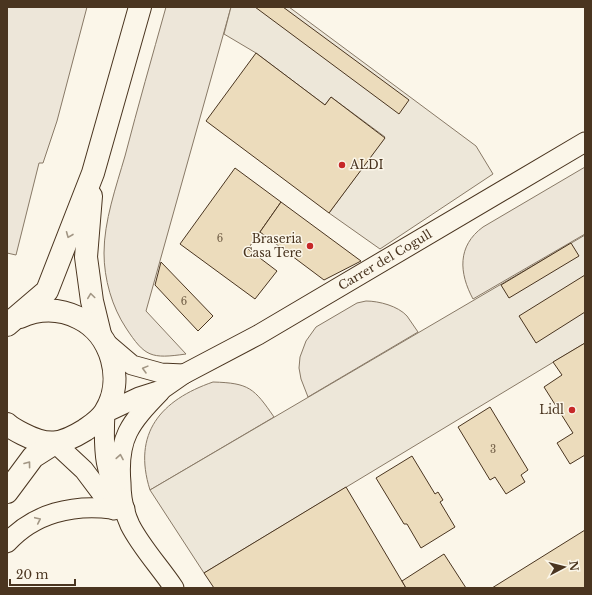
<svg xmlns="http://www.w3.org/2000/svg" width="592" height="595" font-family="'Libre Baskerville',serif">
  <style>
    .green { fill: #ede6d9; stroke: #887966 }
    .parking { fill: #ede7d9; stroke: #887966 }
    .building { fill: #ecdcbc; stroke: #4a3520 }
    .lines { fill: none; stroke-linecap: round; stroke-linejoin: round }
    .minor-casing { stroke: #4a3520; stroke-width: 21 }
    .tertiary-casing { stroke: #4a3520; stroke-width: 24 }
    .minor { stroke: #fbf6e9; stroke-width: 19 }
    .tertiary { stroke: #fbf6e9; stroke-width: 22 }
    .oneway { stroke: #a29684 }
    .poi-dot { fill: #c62828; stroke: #fbf6e9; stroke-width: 1.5 }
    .labels { text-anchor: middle; stroke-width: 3; stroke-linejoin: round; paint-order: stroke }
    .number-label { font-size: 10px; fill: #725f47 }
    .poi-label { font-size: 12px; fill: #4a3520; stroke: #fbf6e9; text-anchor: end }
    .street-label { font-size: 12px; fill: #4a3520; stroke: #fbf6e9 }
  </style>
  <rect width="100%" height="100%" fill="#fbf6e9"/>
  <g class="green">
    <path d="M7,7H87L57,121L43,163H39L16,255L7,253Z"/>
    <path d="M166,7H231L146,311L186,354C151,359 145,357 126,328C112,307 104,279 104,253C104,221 116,187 125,156C138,106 152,57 166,7Z"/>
    <path d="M585,167V234L473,299C459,273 457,246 483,227Z"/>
    <path d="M366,301C379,301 398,306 407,316C411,321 414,327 418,332L308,397L301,379L299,368L300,357L306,341L316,327L357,303Z"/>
    <path d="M213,382C249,383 254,388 274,417L150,490C132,433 161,400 213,382Z"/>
  </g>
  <g class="parking">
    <path d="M231,7H289L476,146L493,174L380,249L329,213L385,137L331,97L325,105L256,53L224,34Z"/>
    <path d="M585,235V343L204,573L150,490Z"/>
  </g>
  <g class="building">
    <path d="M255,7H283L409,100L399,114Z"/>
    <path d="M256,53L325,105L331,97L385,138L329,213L206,121Z"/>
    <path d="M235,168L281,202L248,249L277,271L255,299L180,244Z"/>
    <path d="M281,202L361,261L324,280L260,232Z"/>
    <path d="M571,243L579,256L509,298L501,285Z"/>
    <path d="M161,262L213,316L198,331L155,285Z"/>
    <path d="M585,275V312L536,343L519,316Z"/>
    <path d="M585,343V455L570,464L557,443L573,433L544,387L562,375L553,362Z"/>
    <path d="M490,407L528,470L521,475L525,482L506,494L495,477L490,480L458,427Z"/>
    <path d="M412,456L435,494L438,492L443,500L440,502L455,527L421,548L407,524H404L376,478Z"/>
    <path d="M346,487L406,588H214L204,573Z"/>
    <path d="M585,530V588H492Z"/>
    <path d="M444,554L466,588H406L402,581Z"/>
  </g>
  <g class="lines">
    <g class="minor-casing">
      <g id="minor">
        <path d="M105,342L132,365L161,373L184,374"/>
        <path d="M160,392C130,423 117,438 121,483C121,497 124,512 130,525C141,547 160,567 174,588"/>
        <path d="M55,443L84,470L114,510"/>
        <path id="s1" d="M125,509C104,476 103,450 105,413L139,397L161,390L184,374L258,335L585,142"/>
        <path d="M7,543C34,513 73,504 112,509"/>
      </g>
    </g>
    <g class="tertiary-casing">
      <g id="tertiary">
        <path d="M91,196L86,257L92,301L100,334"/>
        <path d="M7,325L47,291L93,173L140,7"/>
        <path d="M7,424C11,428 17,431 23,434C48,447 61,445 85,430C92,425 100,420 105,412C125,381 112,334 79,318C59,308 40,308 20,317"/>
        <path d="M7,492L33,457L55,443"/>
      </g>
    </g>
    <use href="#minor" class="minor"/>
    <use href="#tertiary" class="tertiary"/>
  </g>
  <defs><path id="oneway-chevron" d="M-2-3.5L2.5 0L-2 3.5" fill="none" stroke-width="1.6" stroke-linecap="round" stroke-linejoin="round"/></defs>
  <g class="oneway">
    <use href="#oneway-chevron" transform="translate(69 235) rotate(112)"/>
    <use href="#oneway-chevron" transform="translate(91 296) rotate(-98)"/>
    <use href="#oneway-chevron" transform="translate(145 369) rotate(-165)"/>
    <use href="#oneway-chevron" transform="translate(120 457) rotate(-80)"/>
    <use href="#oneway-chevron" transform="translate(28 464) rotate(-53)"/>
    <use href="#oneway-chevron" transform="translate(38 520) rotate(-25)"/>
  </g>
  <g class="poi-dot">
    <circle cx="342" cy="165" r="4"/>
    <circle cx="310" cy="246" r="4"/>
    <circle cx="572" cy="410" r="4"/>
  </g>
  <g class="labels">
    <g class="number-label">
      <text x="220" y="242">6</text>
      <text x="184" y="305">6</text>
      <text x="493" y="453">3</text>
    </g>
    <g class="poi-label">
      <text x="350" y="169" text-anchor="start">ALDI</text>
      <text x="302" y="243">Braseria<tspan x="302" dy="14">Casa Tere</tspan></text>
      <text x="564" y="414">Lidl</text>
    </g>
    <g class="street-label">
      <text dy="4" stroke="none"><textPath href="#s1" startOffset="420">Carrer del Cogull</textPath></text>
    </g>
  </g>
  <rect width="592" height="595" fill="none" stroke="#4a3520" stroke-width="16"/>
  <g transform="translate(564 567) rotate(83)" stroke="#fbf6e9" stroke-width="3" paint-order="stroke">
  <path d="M0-3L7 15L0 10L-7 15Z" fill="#4a3520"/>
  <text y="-6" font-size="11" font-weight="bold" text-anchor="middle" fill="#4a3520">N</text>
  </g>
  <path d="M10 579v6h65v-6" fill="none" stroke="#4a3520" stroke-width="2"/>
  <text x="16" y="579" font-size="12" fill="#4a3520" stroke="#fbf6e9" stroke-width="3" paint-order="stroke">20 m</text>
</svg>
